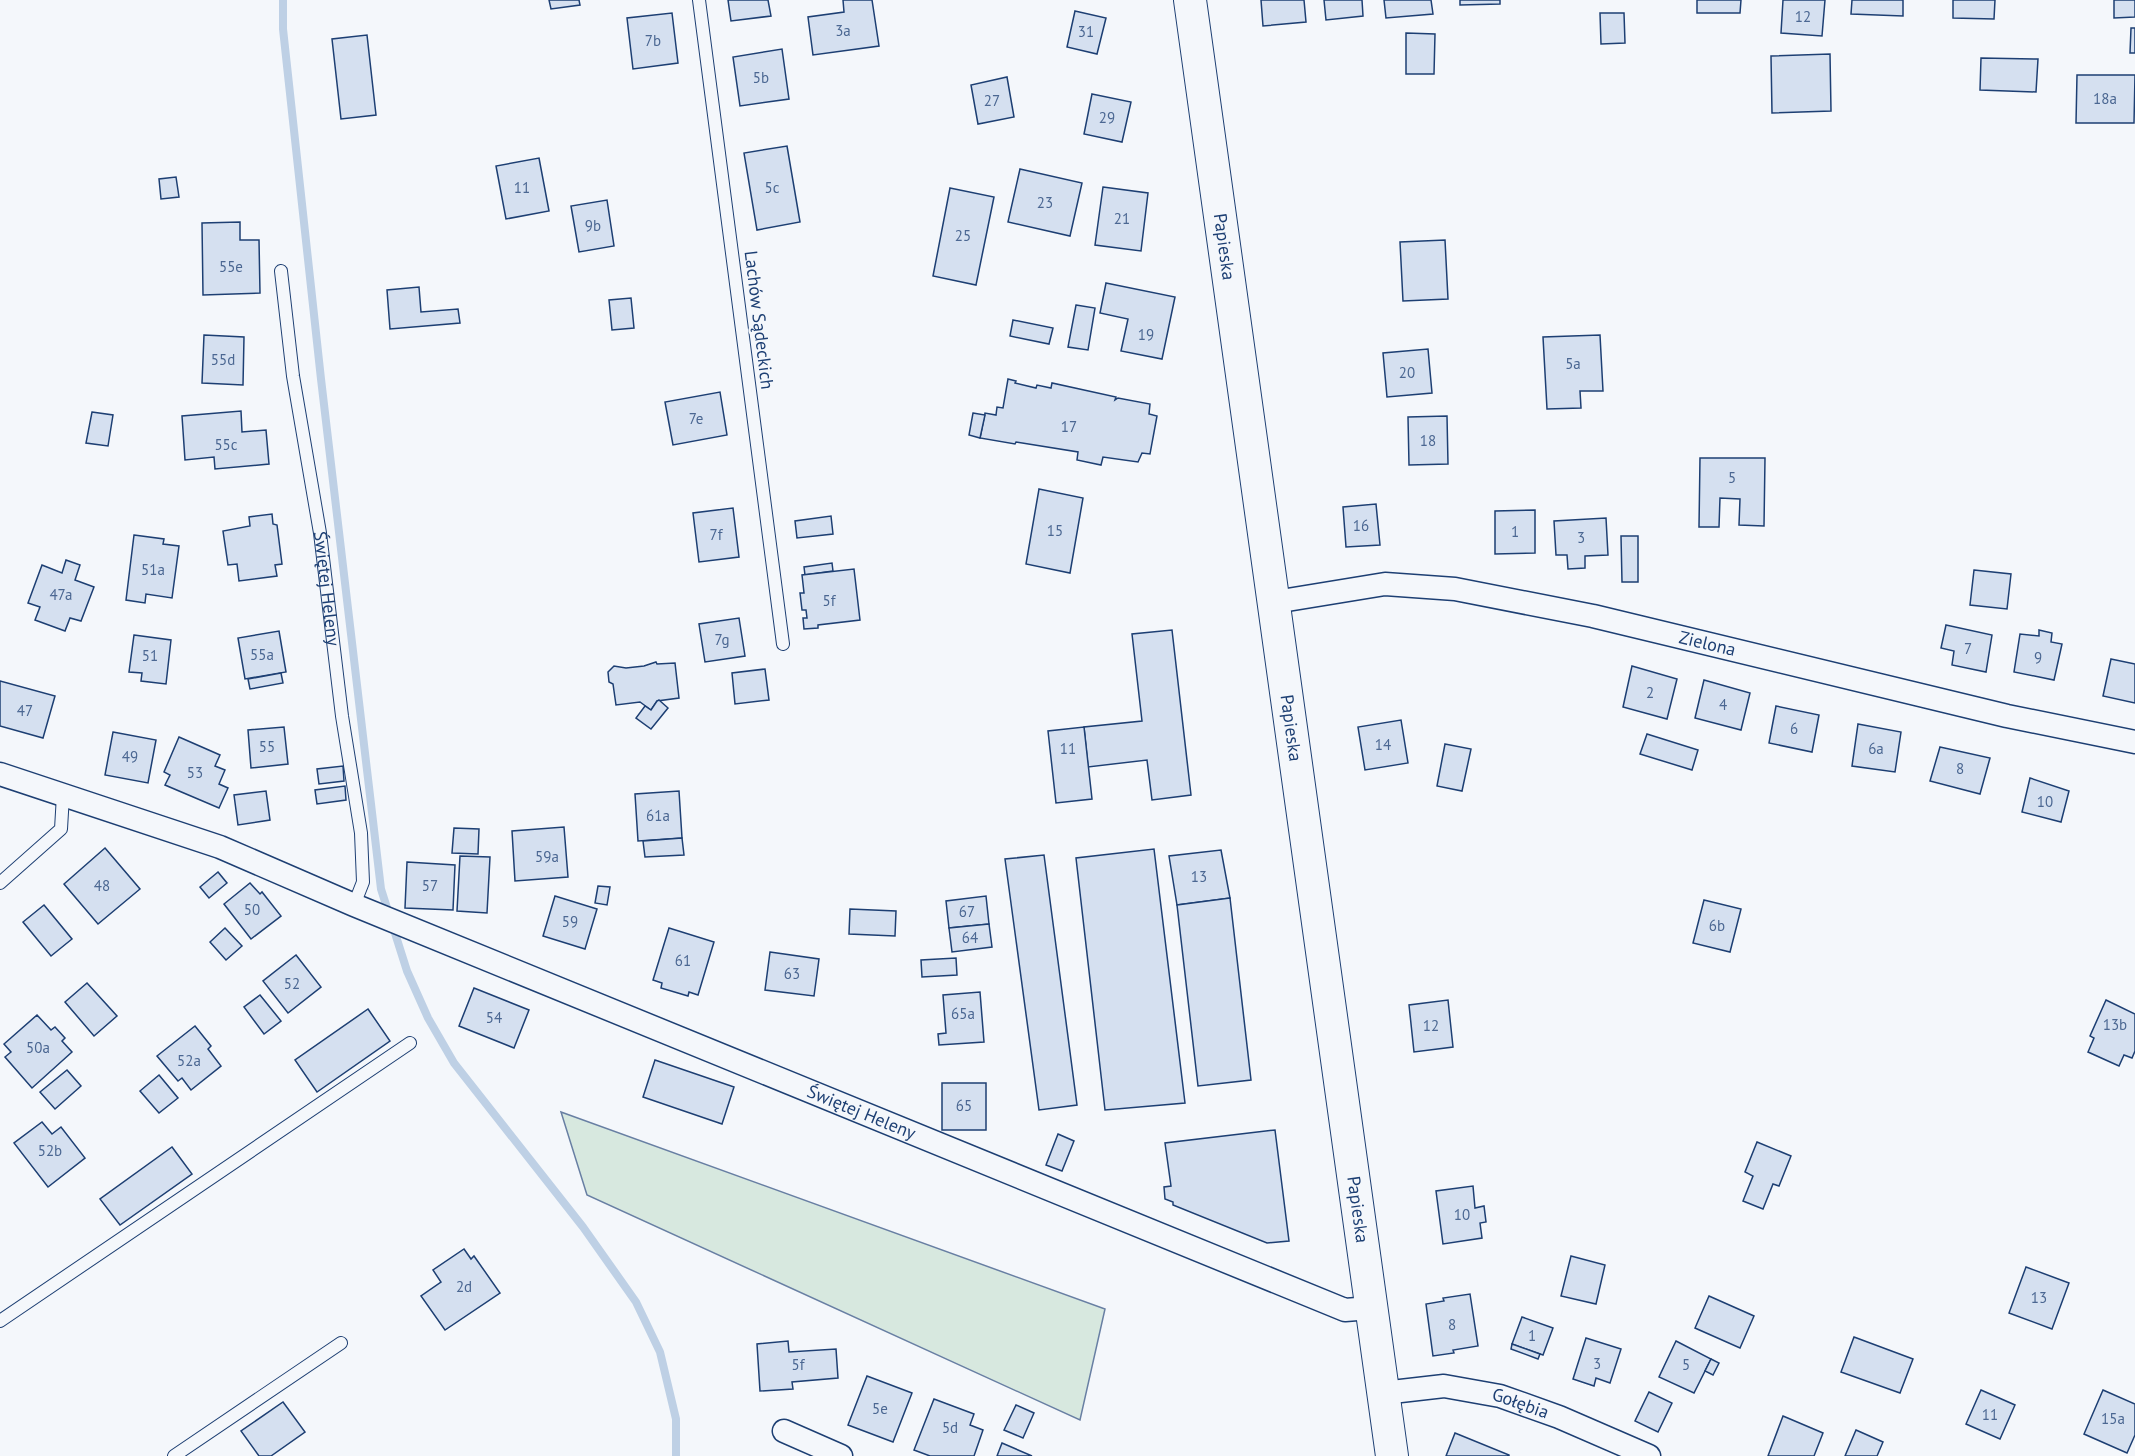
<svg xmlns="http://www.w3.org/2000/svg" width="2135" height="1456" font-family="'PT Sans',sans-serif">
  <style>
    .green { fill: #d7e8df; stroke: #687fa3; stroke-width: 1.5 }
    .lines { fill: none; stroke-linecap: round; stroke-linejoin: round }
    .stream { stroke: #bed0e5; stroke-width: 8 }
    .building { fill: #d5e0f0; stroke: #1d3f73; stroke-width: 1.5 }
    .lane-casing { stroke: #1d3f73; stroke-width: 14 }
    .street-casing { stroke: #1d3f73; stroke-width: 25 }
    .secondary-casing { stroke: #1d3f73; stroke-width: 34 }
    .lane { stroke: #f4f7fb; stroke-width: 12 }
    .street { stroke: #f4f7fb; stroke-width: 22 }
    .secondary { stroke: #f4f7fb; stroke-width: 32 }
    .labels { text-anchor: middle; stroke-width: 4.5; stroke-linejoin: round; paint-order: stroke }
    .number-label { font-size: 15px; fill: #4b6792 }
    .street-label { font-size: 18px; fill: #1d3f73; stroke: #f4f7fb }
  </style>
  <rect width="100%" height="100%" fill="#f4f7fb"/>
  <path class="green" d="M561,1112L1105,1309L1080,1420L587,1195Z"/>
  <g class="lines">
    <path class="stream" d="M283,0V29L321,379L381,889L407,971L428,1018L454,1063L583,1227L636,1302L660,1352L676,1419V1456"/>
  </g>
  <g class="building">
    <path d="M549,0H579L580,5L551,9Z"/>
    <path d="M728,0H768L771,16L731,21Z"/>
    <path d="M843,0H872L879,46L813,55L808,17L844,12Z"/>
    <path d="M1261,0H1304L1306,22L1263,26Z"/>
    <path d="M1324,0H1362L1363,16L1326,20Z"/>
    <path d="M1384,0H1431L1433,14L1386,18Z"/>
    <path d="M1460,0H1500V4L1460,5Z"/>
    <path d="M1697,0H1741L1740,13H1697Z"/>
    <path d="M1783,0H1825L1822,36L1781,33Z"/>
    <path d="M1852,0H1903V16L1851,14Z"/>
    <path d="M1953,0H1995L1994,19L1953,18Z"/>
    <path d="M2114,0H2135V17L2114,18Z"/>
    <path d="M1075,11L1106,18L1097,54L1067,47Z"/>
    <path d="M672,13L678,63L633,69L627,18Z"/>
    <path d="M1600,13H1624L1625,43L1601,44Z"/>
    <path d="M2131,28H2135V53H2130Z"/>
    <path d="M1406,33L1435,34L1434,74H1406Z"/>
    <path d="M367,35L376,115L341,119L332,39Z"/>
    <path d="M782,49L789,99L740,106L733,57Z"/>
    <path d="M1830,54L1831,111L1772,113L1771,56Z"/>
    <path d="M1981,58L2038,59L2036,92L1980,90Z"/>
    <path d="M2077,75H2135L2134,123H2076Z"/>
    <path d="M1007,77L1014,117L978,124L971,85Z"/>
    <path d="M1092,94L1131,102L1122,142L1084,134Z"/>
    <path d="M787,146L800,222L757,230L744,153Z"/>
    <path d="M539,158L549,211L506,219L496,166Z"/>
    <path d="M1020,169L1082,183L1070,236L1008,222Z"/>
    <path d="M176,177L179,197L161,199L159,179Z"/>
    <path d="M1103,187L1148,193L1141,251L1095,245Z"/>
    <path d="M950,188L994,197L976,285L933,276Z"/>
    <path d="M607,200L614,246L579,252L571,206Z"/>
    <path d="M240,222V240H259L260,293L203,295L202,223Z"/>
    <path d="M1445,240L1448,299L1403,301L1400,242Z"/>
    <path d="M1106,283L1175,297L1162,359L1121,351L1128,319L1100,313Z"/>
    <path d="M419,287L421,312L458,309L460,323L390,329L387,290Z"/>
    <path d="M631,298L634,328L612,330L609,300Z"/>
    <path d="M1076,305L1095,308L1088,350L1068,347Z"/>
    <path d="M1013,320L1053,328L1049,344L1010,336Z"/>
    <path d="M204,335L244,337L243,385L202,383Z"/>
    <path d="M1600,335L1603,391H1580L1581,408L1547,409L1543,337Z"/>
    <path d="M1428,349L1432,393L1387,397L1383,353Z"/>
    <path d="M1008,379L1016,381L1015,383L1036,388L1037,385L1051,388L1052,383L1116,397L1115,400L1118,398L1150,404L1149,414L1157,416L1150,454L1142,453L1138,462L1103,457L1101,465L1077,460L1078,452L1016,442L1015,444L980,438L985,413L996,415L997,407L1003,408Z"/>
    <path d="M720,392L727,435L673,445L665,402Z"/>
    <path d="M241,411L242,432L266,430L269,464L215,469L214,457L185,460L182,416Z"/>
    <path d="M92,412L113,415L108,446L86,443Z"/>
    <path d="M973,413L985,415L980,438L969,435Z"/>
    <path d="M1447,416L1448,464L1409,465L1408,417Z"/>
    <path d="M1700,458H1765L1764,526L1739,525L1740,499L1720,498L1719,527H1699Z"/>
    <path d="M1039,489L1083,498L1070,573L1026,564Z"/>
    <path d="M1376,504L1380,545L1346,547L1343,507Z"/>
    <path d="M733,508L739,557L699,562L693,513Z"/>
    <path d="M1535,510V553L1495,554V511Z"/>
    <path d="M272,514L273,524L277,525L282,564L275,565L277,576L239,581L237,564L228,565L223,531L250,526L249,517Z"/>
    <path d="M831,516L833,534L797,538L795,521Z"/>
    <path d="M1606,518L1608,555L1585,556V568L1568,569L1567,555H1556L1554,521Z"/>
    <path d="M134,535L164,539L163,544L179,546L172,598L146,594L145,603L126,600Z"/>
    <path d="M1621,536H1638V582H1622Z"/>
    <path d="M66,560L80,565L75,580L94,587L81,621L70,618L65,631L35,620L40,607L28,603L42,565L62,573Z"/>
    <path d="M832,563L833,571L805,575L804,567Z"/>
    <path d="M854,569L860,620L818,625V628L804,629L803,618H807L806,610H802L800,593H804L802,575Z"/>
    <path d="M1974,570L2011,574L2007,609L1970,605Z"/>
    <path d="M739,618L745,656L705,662L699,624Z"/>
    <path d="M1946,625L1992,635L1986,672L1952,665L1954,651L1941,648Z"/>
    <path d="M1172,630L1191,795L1152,800L1147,760L1088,767L1084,727L1142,721L1132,634Z"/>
    <path d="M2039,630L2052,633L2051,642L2062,644L2054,680L2014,672L2020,634L2039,636Z"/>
    <path d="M279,631L286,672L245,679L238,638Z"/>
    <path d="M134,635L171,640L166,684L141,681L142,673L129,672Z"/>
    <path d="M2111,659L2135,664V703L2103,696Z"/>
    <path d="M656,662L657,664L675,663L679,698L657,701L651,710L640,702L616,705L613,684L609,682L608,672L614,666L626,668L644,666Z"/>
    <path d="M1632,666L1677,679L1667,719L1623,707Z"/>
    <path d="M765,669L769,700L735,704L732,673Z"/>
    <path d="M281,673L283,683L250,689L248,679Z"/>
    <path d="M1704,680L1750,693L1741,730L1695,718Z"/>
    <path d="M0,681L55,696L43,738L0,726Z"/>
    <path d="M659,700L668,708L651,729L636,718L645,706L651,710L657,701Z"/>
    <path d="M1776,706L1819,715L1812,752L1769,743Z"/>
    <path d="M1401,720L1408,763L1365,770L1358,727Z"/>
    <path d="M1858,724L1901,732L1895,772L1852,766Z"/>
    <path d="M284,727L288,764L251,768L248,730Z"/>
    <path d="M1084,727L1092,799L1056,803L1048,731Z"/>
    <path d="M113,732L156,740L148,783L105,775Z"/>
    <path d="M1647,734L1698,750L1692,770L1640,754Z"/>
    <path d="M179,737L220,755L215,766L225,770L219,784L228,788L219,808L165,785L170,775L164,772Z"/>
    <path d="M1445,744L1471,749L1462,791L1437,786Z"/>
    <path d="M1940,747L1990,758L1980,794L1930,781Z"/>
    <path d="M343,766L344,781L319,784L317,769Z"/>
    <path d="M2030,778L2069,791L2061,822L2022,812Z"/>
    <path d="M345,786L346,800L317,804L315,790Z"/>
    <path d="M266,791L270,820L238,825L234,795Z"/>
    <path d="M679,791L682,838L638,841L635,794Z"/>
    <path d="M564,827L568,877L515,881L512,831Z"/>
    <path d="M454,828L479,829L478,854L452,853Z"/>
    <path d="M682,838L684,855L645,857L643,841Z"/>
    <path d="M105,848L140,889L98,924L64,884Z"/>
    <path d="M1154,849L1185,1103L1105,1110L1076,858Z"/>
    <path d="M1221,850L1230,898L1177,905L1169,856Z"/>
    <path d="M1044,855L1077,1105L1039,1110L1005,859Z"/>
    <path d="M460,856L490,857L487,913L457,911Z"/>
    <path d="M407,862L455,865L453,910L405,908Z"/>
    <path d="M218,872L227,883L209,898L200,887Z"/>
    <path d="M250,883L260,894L262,892L281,916L251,939L224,904Z"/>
    <path d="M598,886L610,887L607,905L595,903Z"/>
    <path d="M555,896L597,909L585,949L543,936Z"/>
    <path d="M986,896L989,924L949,928L946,901Z"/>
    <path d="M1230,898L1251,1080L1198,1086L1177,905Z"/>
    <path d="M1704,900L1741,909L1730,952L1693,943Z"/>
    <path d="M44,905L72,939L51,956L23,922Z"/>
    <path d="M850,909L896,911L895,936L849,934Z"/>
    <path d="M989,924L992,947L952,952L949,928Z"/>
    <path d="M225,928L242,946L226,960L210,942Z"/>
    <path d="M669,928L714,942L698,995L689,992L688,996L661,988L662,983L653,980Z"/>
    <path d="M770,952L819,959L814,996L765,990Z"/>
    <path d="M296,955L321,987L288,1013L263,981Z"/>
    <path d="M956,958L957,975L922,977L921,960Z"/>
    <path d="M87,983L117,1016L94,1036L65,1002Z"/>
    <path d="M474,988L529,1010L514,1048L459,1026Z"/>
    <path d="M980,992L984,1042L939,1045L938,1034L946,1033L943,995Z"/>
    <path d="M260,995L281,1021L264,1034L244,1007Z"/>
    <path d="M1448,1000L1453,1047L1414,1052L1409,1005Z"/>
    <path d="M2106,1000L2135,1014V1051L2132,1058L2124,1055L2119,1066L2088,1052L2094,1038L2090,1036Z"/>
    <path d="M368,1009L390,1041L317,1092L295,1060Z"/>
    <path d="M37,1015L51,1030L55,1027L65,1038L62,1041L72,1052L32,1088L5,1057L11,1052L4,1044Z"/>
    <path d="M195,1026L211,1046L208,1049L221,1066L191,1090L182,1078L178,1081L157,1056Z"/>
    <path d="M655,1060L734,1087L722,1124L643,1097Z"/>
    <path d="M67,1070L81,1086L55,1109L40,1092Z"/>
    <path d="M159,1075L178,1098L159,1113L140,1091Z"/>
    <rect x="942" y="1083" width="44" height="47"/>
    <path d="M42,1122L52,1134L61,1127L85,1158L48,1187L14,1143Z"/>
    <path d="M1275,1130L1289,1241L1267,1243L1173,1205V1202L1165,1199L1164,1187L1171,1186L1165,1143Z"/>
    <path d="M1058,1134L1074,1141L1062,1171L1046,1165Z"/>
    <path d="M1757,1142L1791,1156L1779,1186L1773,1184L1763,1209L1743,1201L1753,1176L1745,1172Z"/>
    <path d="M172,1147L192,1174L120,1225L100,1199Z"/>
    <path d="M1473,1186L1475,1208L1484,1206L1486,1222L1480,1223L1482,1238L1443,1244L1436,1191Z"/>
    <path d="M464,1249L471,1259L474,1256L500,1293L445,1330L421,1296L441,1282L433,1270Z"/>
    <path d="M1571,1256L1605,1265L1596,1304L1561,1296Z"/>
    <path d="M2026,1267L2069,1283L2052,1329L2009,1313Z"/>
    <path d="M1470,1294L1478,1346L1453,1350L1454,1353L1433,1356L1426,1304L1444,1301L1443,1298Z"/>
    <path d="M1709,1296L1754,1316L1740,1348L1695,1328Z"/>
    <path d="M1522,1317L1553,1328L1543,1355L1512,1344Z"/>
    <path d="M1854,1337L1913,1359L1900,1393L1841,1372Z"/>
    <path d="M1586,1338L1621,1349L1610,1383L1596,1378L1594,1386L1573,1379Z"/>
    <path d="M788,1341L789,1352L836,1349L838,1378L792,1382L793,1389L760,1391L757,1344Z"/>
    <path d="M1676,1341L1711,1359L1694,1393L1659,1377Z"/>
    <path d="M1512,1344L1540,1354L1538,1359L1511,1349Z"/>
    <path d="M1711,1359L1719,1363L1713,1375L1705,1371Z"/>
    <path d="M867,1376L912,1393L893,1442L848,1425Z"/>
    <path d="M1981,1390L2015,1405L2000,1439L1966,1424Z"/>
    <path d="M2103,1390L2135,1404V1435L2127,1453L2084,1434Z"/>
    <path d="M1649,1392L1672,1403L1658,1432L1635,1421Z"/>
    <path d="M934,1399L974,1414L970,1425L983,1430L974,1456H930L914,1450Z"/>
    <path d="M283,1402L305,1432L271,1456H259L241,1431Z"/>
    <path d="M1016,1405L1034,1413L1023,1438L1004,1430Z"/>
    <path d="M1783,1416L1823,1433L1814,1456H1768Z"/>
    <path d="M1856,1430L1883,1442L1877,1456H1845Z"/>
    <path d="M1455,1433L1509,1455V1456H1446Z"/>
    <path d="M1002,1443L1032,1456H997Z"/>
  </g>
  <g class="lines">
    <g class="lane-casing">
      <g id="lane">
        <path d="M699,0L783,644"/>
        <path id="s1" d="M281,271L293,376L320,533L342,716L361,833L363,882L354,905"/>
        <path d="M0,883L61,829L63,795"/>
        <path d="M0,1321L410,1043"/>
        <path d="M174,1456L341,1343"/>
      </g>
    </g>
    <g class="street-casing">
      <g id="street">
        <path id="s2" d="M1275,602L1385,584L1455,589L1593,616L2007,716L2135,742"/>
        <path id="s3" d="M0,774L220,847L354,905L1345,1310L1370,1308"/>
        <path id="s4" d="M1383,1393L1444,1386L1500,1396L1559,1417L1649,1456"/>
        <path d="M784,1431L841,1456"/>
      </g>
    </g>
    <g class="secondary-casing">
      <g id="secondary">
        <path id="s5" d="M1190,0L1392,1456"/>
      </g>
    </g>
    <use href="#lane" class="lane"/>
    <use href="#street" class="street"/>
    <use href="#secondary" class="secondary"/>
  </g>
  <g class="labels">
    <g class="number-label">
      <text x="1803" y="22">12</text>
      <text x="843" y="36">3a</text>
      <text x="1086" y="37">31</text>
      <text x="653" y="46">7b</text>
      <text x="761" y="83">5b</text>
      <text x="2105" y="104">18a</text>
      <text x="992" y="106">27</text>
      <text x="1107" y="123">29</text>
      <text x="522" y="193">11</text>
      <text x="772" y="193">5c</text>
      <text x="1045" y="208">23</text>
      <text x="1122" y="224">21</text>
      <text x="593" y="231">9b</text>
      <text x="963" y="241">25</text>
      <text x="231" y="272">55e</text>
      <text x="1146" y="340">19</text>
      <text x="223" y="365">55d</text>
      <text x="1573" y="369">5a</text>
      <text x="1407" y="378">20</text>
      <text x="696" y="424">7e</text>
      <text x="1069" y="432">17</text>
      <text x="1428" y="446">18</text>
      <text x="226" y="450">55c</text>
      <text x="1732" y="483">5</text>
      <text x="1361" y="531">16</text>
      <text x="1055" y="536">15</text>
      <text x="1515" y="537">1</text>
      <text x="716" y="540">7f</text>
      <text x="1581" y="543">3</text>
      <text x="153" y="575">51a</text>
      <text x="61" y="600">47a</text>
      <text x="829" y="606">5f</text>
      <text x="722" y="645">7g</text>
      <text x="1968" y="654">7</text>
      <text x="262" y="660">55a</text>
      <text x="150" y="661">51</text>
      <text x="2038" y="663">9</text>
      <text x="1650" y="698">2</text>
      <text x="1723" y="710">4</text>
      <text x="25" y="716">47</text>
      <text x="1794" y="734">6</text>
      <text x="1383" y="750">14</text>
      <text x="267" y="752">55</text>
      <text x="1068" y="754">11</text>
      <text x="1876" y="754">6a</text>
      <text x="130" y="762">49</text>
      <text x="1960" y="774">8</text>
      <text x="195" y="778">53</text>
      <text x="2045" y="807">10</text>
      <text x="658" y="821">61a</text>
      <text x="547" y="862">59a</text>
      <text x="1199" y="882">13</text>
      <text x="102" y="891">48</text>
      <text x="430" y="891">57</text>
      <text x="252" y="915">50</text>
      <text x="967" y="917">67</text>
      <text x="570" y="927">59</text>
      <text x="1717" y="931">6b</text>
      <text x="970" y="943">64</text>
      <text x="683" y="966">61</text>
      <text x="792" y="979">63</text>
      <text x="292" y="989">52</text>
      <text x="963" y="1019">65a</text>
      <text x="494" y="1023">54</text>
      <text x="2115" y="1030">13b</text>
      <text x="1431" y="1031">12</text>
      <text x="38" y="1053">50a</text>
      <text x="189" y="1066">52a</text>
      <text x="964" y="1111">65</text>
      <text x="50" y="1156">52b</text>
      <text x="1462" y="1220">10</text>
      <text x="464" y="1292">2d</text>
      <text x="2039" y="1303">13</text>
      <text x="1452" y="1330">8</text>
      <text x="1532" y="1341">1</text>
      <text x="1597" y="1369">3</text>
      <text x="798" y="1370">5f</text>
      <text x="1686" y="1370">5</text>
      <text x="880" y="1414">5e</text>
      <text x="1990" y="1420">11</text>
      <text x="2113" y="1424">15a</text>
      <text x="950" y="1433">5d</text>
    </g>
    <g class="street-label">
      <text dy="6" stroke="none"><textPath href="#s5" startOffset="249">Papieska</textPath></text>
      <text transform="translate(759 320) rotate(83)" y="6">Lachów Sądeckich</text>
      <text dy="6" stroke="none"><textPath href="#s1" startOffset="321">Świętej Heleny</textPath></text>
      <text dy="6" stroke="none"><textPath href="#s2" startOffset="440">Zielona</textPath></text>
      <text dy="6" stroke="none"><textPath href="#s5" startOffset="735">Papieska</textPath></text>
      <text dy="6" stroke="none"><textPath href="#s3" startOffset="926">Świętej Heleny</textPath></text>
      <text dy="6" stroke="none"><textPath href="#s5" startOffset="1221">Papieska</textPath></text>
      <text dy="6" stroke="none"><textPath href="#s4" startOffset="140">Gołębia</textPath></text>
    </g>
  </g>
</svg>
